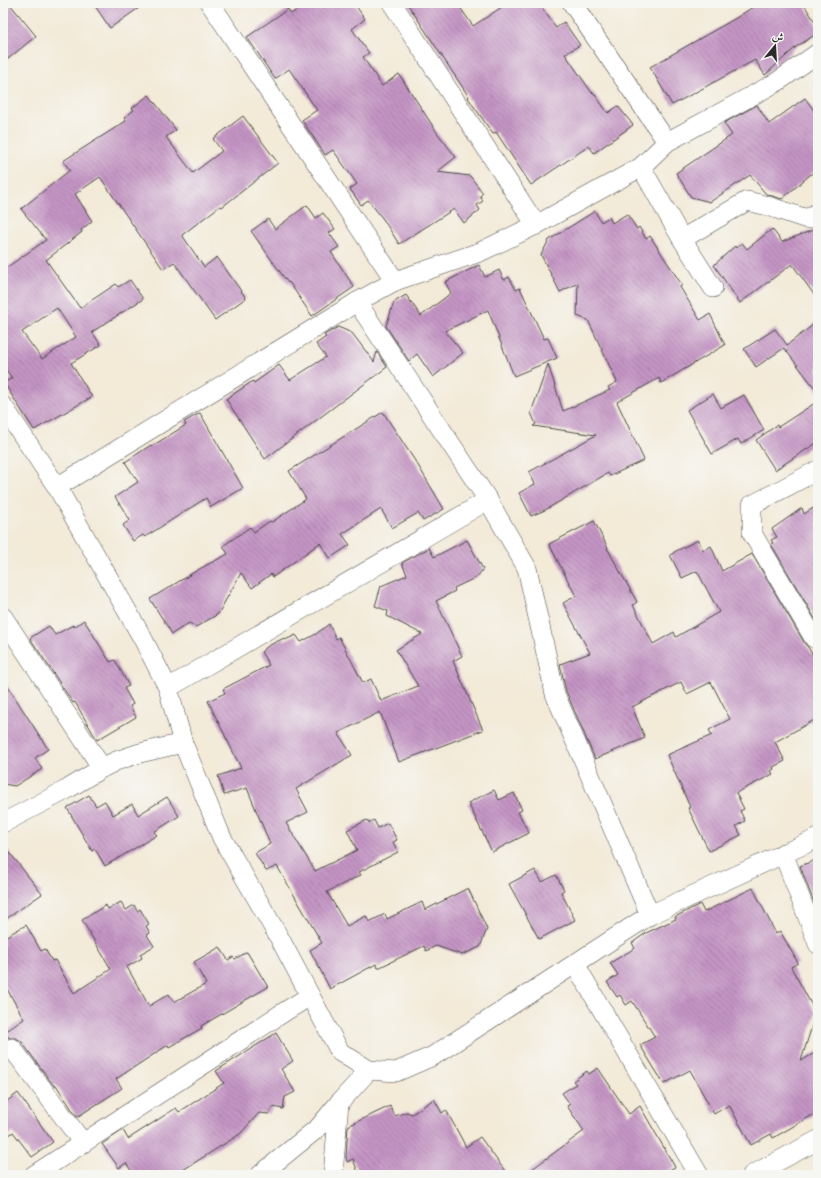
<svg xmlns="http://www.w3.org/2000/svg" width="821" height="1178" font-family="'IM FELL Double Pica',Amiri,serif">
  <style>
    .building { fill: url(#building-back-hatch); fill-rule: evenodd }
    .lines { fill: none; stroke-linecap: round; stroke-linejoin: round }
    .minor-casing { stroke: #494845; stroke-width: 20 }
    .minor { stroke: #fff; stroke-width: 19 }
  </style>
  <defs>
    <pattern id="building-back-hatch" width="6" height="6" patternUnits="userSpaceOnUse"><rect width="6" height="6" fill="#c494c4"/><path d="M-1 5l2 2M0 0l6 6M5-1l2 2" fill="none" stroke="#9f799f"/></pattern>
  </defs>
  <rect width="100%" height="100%" fill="#f6f6f2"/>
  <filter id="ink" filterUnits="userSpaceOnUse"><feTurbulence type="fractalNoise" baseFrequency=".025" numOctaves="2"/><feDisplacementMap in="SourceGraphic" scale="8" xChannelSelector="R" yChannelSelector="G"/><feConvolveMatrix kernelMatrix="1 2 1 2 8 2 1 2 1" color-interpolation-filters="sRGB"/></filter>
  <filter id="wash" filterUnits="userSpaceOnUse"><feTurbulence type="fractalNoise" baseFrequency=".012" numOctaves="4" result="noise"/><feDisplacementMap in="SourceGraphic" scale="16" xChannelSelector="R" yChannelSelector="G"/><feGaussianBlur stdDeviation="0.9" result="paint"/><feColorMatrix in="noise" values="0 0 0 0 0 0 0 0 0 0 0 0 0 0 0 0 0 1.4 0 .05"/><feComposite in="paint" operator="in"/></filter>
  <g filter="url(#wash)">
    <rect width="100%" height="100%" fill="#f3ead8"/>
    <g id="blocks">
      <g class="building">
        <path d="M3,3H9L36,36L3,63Z"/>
        <path d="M93,3H146L110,28Z"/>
        <path d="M307,3H354L365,19L352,29L369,53L363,57L382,86L399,74L438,134L456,157L437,172L470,176L483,193L480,196L483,201L477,205L480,210L464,223L454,209L399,244L383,219L368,200L361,205L350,189L357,184L333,150L325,155L302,120L317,110L289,69L275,79L247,37L288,9L291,14Z"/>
        <path d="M407,3H457L473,26L508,3H539L556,28L564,22L580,45L565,54L592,93L593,92L608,113L618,106L633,125L594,153L589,146L531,185L496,132L493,134L468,98L469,97Z"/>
        <path d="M759,3H803L818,27V33L796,47L765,75L755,60L672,105L650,67L736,18Z"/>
        <path d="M149,95L176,130L166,137L193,173L222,151L213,139L243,116L278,163L222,207L220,206L182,235L204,267L217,257L246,298L215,320L174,262L163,269L100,177L75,194L92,221L81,230L82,232L46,260L80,308L116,284L118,287L130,280L143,299L92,332L101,345L71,363L92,397L34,430L4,383L12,378L3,366V270L46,240L21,209L70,170L63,161L126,121L124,118L134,110L132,108ZM57,308L76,337L42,359L22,332Z"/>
        <path d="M805,98L818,116V168L782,199L766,194L750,175L710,202L691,197L676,173L732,135L724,123L757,105L769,124Z"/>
        <path d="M307,205L316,218L323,213L335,229L329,233L339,247L331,252L354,287L312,316L289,282L288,283L251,231L268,219L275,229Z"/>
        <path d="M595,211L601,222L609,217L612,223L627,214L637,229L639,227L646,239L650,236L682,285L680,287L700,320L710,314L725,345L661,383L659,378L617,402L644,460L610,476L608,473L545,510L531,516L519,493L535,484L529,472L596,435L533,426L536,424L531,413L548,364L563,411L610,390L608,387L617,382L588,320L577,316L578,283L560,292L541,255L549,240Z"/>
        <path d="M818,228V300L792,264L740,303L714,265L735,246L736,248L742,243L747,249L772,229L782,242Z"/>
        <path d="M479,265L485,277L499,270L504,280L509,277L516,290L520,288L544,339L548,338L557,358L514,376L488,310L445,331L463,353L433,377L417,354L409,361L386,326L394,302L406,295L421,316L451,293L445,282Z"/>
        <path d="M818,321V392L784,348L756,367L744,349L775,329L787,345Z"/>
        <path d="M338,327L352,333L374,362L377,352L387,367L265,459L226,399L253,381L254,383L279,365L290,380L326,357L316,344L326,337L324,335Z"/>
        <path d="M713,394L721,408L744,395L764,430L741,444L738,439L712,454L687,410Z"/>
        <path d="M818,401V442L775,470L756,440L777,425L778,427Z"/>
        <path d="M383,412L419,467L444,509L423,521L418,513L392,528L381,509L342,534L350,545L330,558L320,543L273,577L271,574L252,588L241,573L218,614L196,627L189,623L172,634L150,599L201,568L228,554L223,546L250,527L254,532L270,521L272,522L306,499L289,471Z"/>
        <path d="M200,413L243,488L211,507L206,498L145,537L143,535L133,541L123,525L130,520L115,497L138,482L125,462L151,445L152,446L186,425L184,422Z"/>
        <path d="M818,505V622H817L771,544L773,543L771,540L777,537L772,529L802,508L804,514Z"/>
        <path d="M594,521L608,548H607L637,602L633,605L653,644L674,632L676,637L719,612L697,571L682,578L670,555L674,553V552L698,540L703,550L711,546L722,571L752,554L805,644L808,647L818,664V718L775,742L785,761L773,767L774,769L771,771L773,774L736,793L744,809L740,811L745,821L736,826L741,835L709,851L688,808L690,807L667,755L712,735L709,730L730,719L711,682L687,694L681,682L632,707L645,738L595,759L566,691L560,664L590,653L563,603L576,596L549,544Z"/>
        <path d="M467,540L483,569L477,577L454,588L455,591L436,601L462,656L453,661L483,730L399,762L380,712L338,733L352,755L296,789L308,812L286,823L315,871L357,850L347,830L367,820L369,823L374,820L378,828L388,823L397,840L393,842L398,852L359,872L361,875L327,892L347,926L366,916L369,922L385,914L387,919L422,902L425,910L468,888L487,929L480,947L462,955L436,946L426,951L424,946L378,968L376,964L330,989L310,950L322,943L277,866L266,871L255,853L270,844L247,788L224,795L218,776L241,768L208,701L225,693L223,689L269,665L261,652L268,646L284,638L285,640L296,635L301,642L316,634L329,624L336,639L339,637L363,683L371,679L381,701L418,686L396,650L422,634L387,616L388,611L375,606L381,586L407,575L402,563L429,548L434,557Z"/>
        <path d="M84,620L110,662L115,660L129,686L124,688L133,704L130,706L136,717L97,740L75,702L73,703L30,638L49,626L55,635L73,625L74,627Z"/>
        <path d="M3,679L48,749L35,758L42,769L15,786L3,784Z"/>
        <path d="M494,790L499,800L514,793L522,810L518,812L529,833L492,852L468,803Z"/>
        <path d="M89,795L96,806L105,801L113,815L132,804L138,815L167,797L179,816L154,832L157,835L105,866L95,849L92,851L67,808Z"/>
        <path d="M3,844L42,894L3,921Z"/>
        <path d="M818,859V913L800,866Z"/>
        <path d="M535,870L542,882L556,875L564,890L561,892L575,920L539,939L509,884Z"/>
        <path d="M753,888L776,934L780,931L798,963L791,967L816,1013L801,1061L818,1051V1112L773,1138L771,1134L751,1145L729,1105L714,1114L690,1070L664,1084L640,1045L655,1037L632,1001L626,1005L620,995L617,997L607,982L618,975L610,963L635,948L632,943L646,933L676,919L675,917L700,904L704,912Z"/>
        <path d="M121,902L126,910L134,905L137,911L140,909L149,924L146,926L150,933L147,935L154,946L140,954L142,958L127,967L149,1006L169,994L174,1002L206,984L194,962L220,947L228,960L233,957L235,959L247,952L268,987L201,1026L202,1028L169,1047L168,1045L116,1079L122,1088L77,1117L56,1085L54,1086L21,1041L16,1038H9L5,1032L24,1019L3,982V938L26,925L41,951L45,949L52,961L55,960L74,993L111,969L82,920L106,905L108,909Z"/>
        <path d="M276,1033L293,1061L281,1069L295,1092L285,1097L283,1109L273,1107L269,1114L259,1113L240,1134L175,1175H134L126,1163L119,1168L102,1144L123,1130L128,1139L176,1108L179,1112L224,1083L216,1071Z"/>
        <path d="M598,1068L629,1114L640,1106L675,1167L660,1175H524L584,1131L567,1106L570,1104L562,1093L576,1084L573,1081L587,1071L589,1074Z"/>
        <path d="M18,1093L53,1142L32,1157L13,1132L3,1140V1104Z"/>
        <path d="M434,1099L442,1113L446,1110L466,1147L480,1137L508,1175H359L353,1159L347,1162L346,1157L348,1126L390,1106L395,1116L407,1112L412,1114Z"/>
      </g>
    </g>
  </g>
  <g filter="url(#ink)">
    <use href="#blocks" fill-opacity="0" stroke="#494845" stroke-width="1"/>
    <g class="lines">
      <g class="minor-casing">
        <g id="minor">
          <path d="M210,3L395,281"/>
          <path d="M392,3L536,225"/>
          <path d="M572,3L667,142L777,82L818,53"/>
          <path d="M641,167L682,239L713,288"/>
          <path d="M682,239L747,201L768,206L807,219L818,212"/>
          <path d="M357,302L488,500L527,568L555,694L650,915"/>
          <path d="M3,406L57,487L143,639L168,688L183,743L222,838L280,939L340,1052L369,1070L396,1072L433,1056L650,915L818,838"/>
          <path d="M818,470L752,505V533L814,638H818"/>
          <path d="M57,487L357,302L395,281L480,252L536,225L641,167L667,142"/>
          <path d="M3,617L102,768"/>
          <path d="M168,688L488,500"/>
          <path d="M3,823L66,790L102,768L116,761L140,753L183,743"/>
          <path d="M783,853L818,944"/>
          <path d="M575,964L699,1175"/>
          <path d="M12,1048L83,1143"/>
          <path d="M34,1175L284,1012L310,996"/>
          <path d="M260,1175L319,1127L339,1103"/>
          <path d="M333,1175L339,1103L369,1070"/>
          <path d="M752,1175L818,1140"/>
        </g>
      </g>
      <use href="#minor" class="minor"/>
    </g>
  </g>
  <rect width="821" height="1178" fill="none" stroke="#f6f6f2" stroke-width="16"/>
  <g transform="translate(775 46) rotate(18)" stroke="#f6f6f2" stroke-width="3" paint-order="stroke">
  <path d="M0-3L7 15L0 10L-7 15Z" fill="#2b2b2b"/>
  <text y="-6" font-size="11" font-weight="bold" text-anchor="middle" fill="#2b2b2b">ش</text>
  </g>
</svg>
